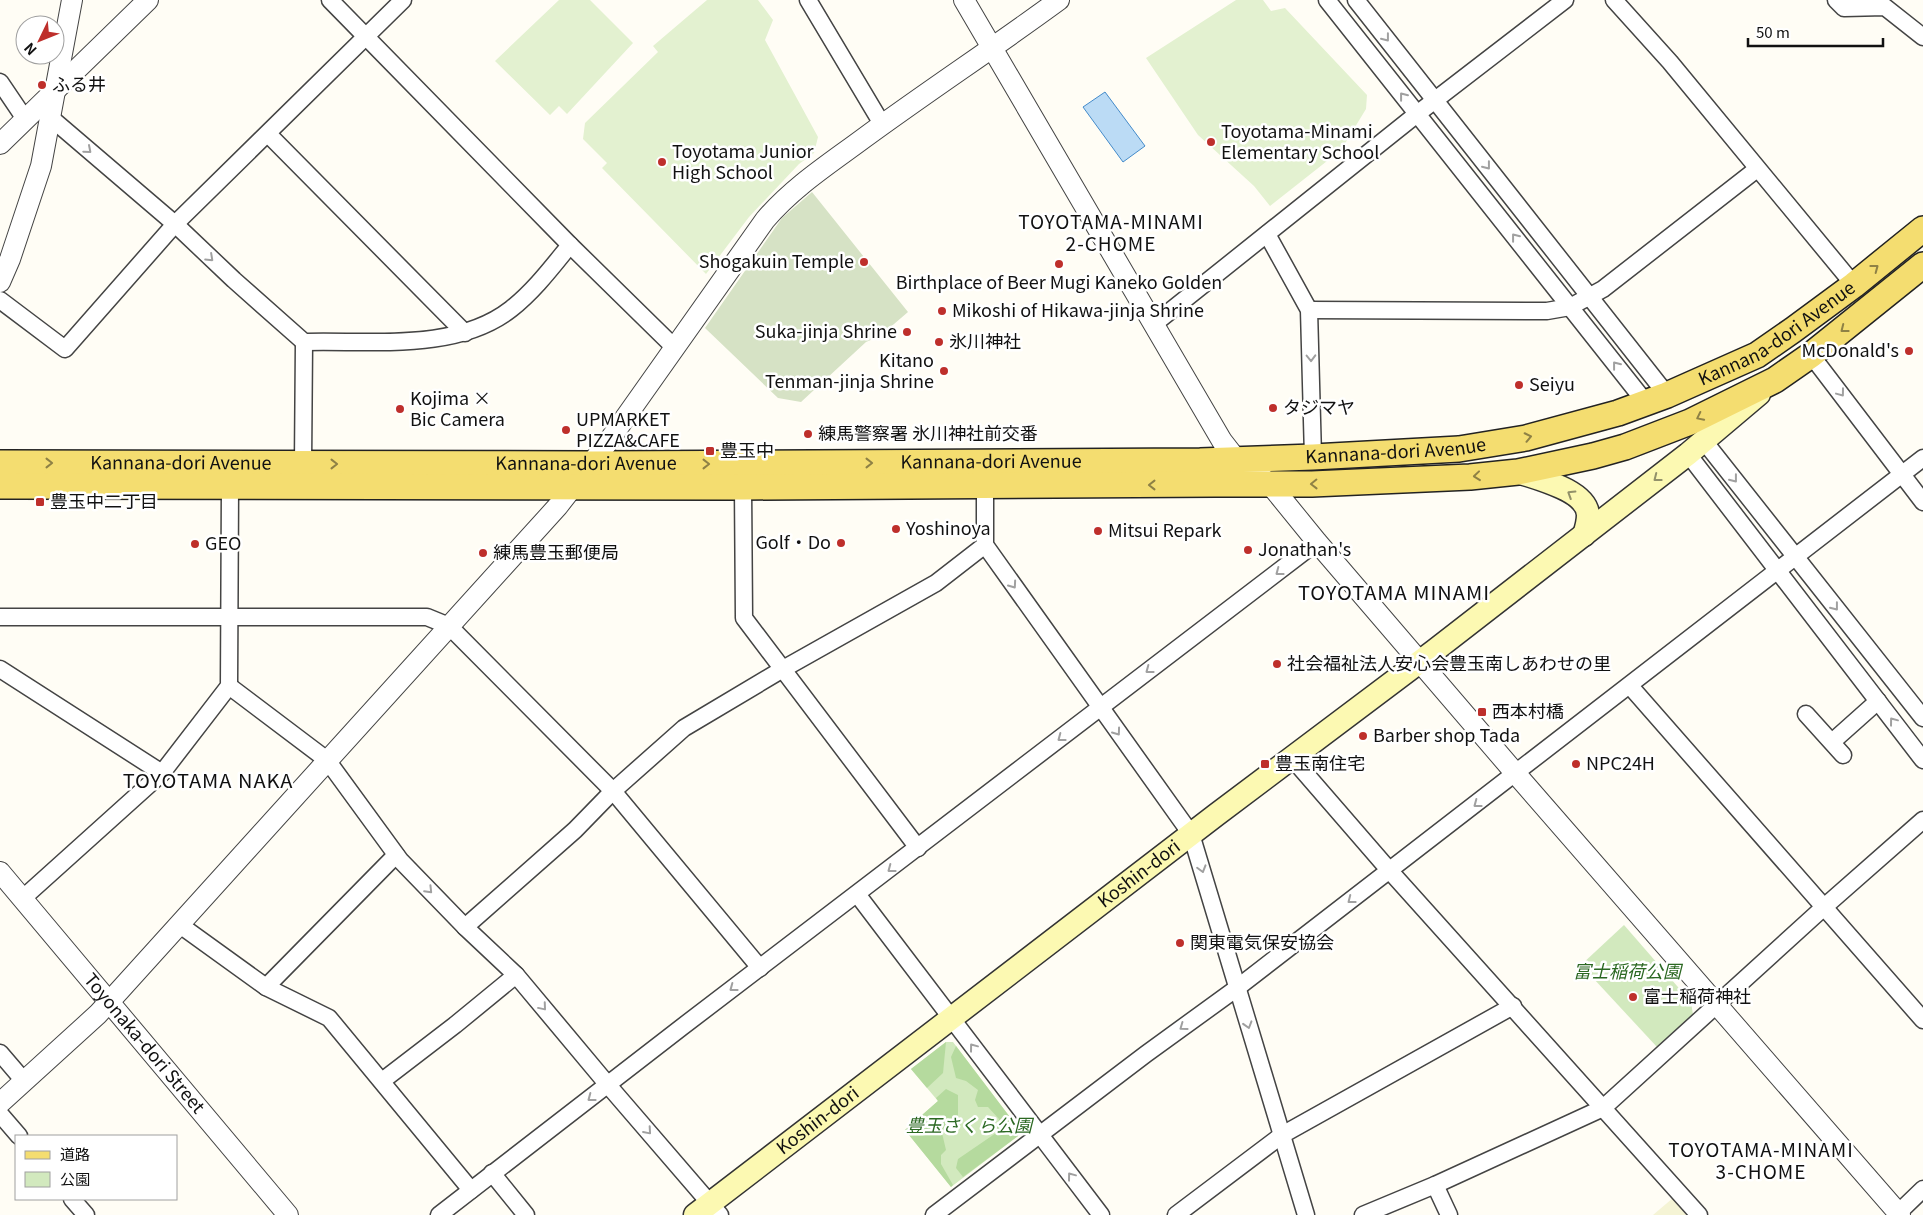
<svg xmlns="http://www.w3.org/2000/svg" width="1923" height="1215" font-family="Georgia,'Noto Sans JP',serif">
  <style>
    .farmland { fill: #f5f4d5 }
    .green { fill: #d2e9be }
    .forest { fill: #b5da9e }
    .cemetery { fill: #d6e2c5 }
    .pitch { fill: #e3f1d0 }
    .water { fill: #bbdbf5; stroke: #448bca }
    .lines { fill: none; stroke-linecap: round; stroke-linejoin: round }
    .minor-casing { stroke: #444; stroke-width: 19 }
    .tertiary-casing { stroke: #444; stroke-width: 22 }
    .secondary-casing { stroke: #333; stroke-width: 25 }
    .primary-casing { stroke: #222; stroke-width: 28 }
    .minor { stroke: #fff; stroke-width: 16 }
    .tertiary { stroke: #fff; stroke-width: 20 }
    .secondary { stroke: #fcf9b2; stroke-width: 22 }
    .primary { stroke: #f4dd70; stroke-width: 25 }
    .oneway { stroke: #a0a0a0 }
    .oneway2 { stroke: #8e8145 }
    .oneway3 { stroke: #92916a }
    .poi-dot { fill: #be2f2b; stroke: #fff; stroke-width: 2 }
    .labels { text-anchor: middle; stroke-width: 5; stroke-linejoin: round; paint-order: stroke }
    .poi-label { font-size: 18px; fill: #111; stroke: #fff; text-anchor: start }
    .street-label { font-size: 18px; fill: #111; stroke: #fff }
    .park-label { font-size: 18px; font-style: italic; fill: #2b6822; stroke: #fff }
    .neighbourhood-label { font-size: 19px; letter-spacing: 1px; fill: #111; stroke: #fff }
    .quarter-label { font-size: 20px; letter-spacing: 1px; fill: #111; stroke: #fff }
  </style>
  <rect width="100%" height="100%" fill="#fffdf5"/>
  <path class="farmland" d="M1673,1198L1687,1215H1653Z"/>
  <g class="green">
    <path d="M1624,925L1691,1002L1693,1015L1657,1047L1581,965Z"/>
    <path d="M946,1042H953L1019,1129L1018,1136L951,1187L905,1130L938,1101L911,1069Z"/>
  </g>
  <g class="forest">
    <path d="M946,1042L943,1073L927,1088L911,1069Z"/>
    <path d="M956,1046L1019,1129L1018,1136L963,1177L956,1168L958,1159L996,1133L999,1119L988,1107H978L975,1100L978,1090L966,1081L956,1078L951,1057Z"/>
    <path d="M946,1089L958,1095V1119L942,1133L946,1150L941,1155V1164L953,1185L951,1187L905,1130L938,1101L936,1098Z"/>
  </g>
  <path class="cemetery" d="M812,192L908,312L880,336L866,342L801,402L778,398L705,328L782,218Z"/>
  <g class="pitch">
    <path d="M559,0H590L633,43L567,114L559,106L550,115L495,61Z"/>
    <path d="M707,0H758L773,20L765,40L818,137L814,153L799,164L749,217L706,274L602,168L607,163L583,139L585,123L658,52L653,46Z"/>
    <path d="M1236,0H1263L1271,11L1285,8L1367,95L1366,109L1341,150L1270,206L1254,186L1198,135L1146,58Z"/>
  </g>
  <path class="water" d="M1105,92L1145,146L1123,162L1083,107Z"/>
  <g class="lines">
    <g class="minor-casing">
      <g id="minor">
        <path d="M330,0L570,245L674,347"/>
        <path d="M808,0L882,124"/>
        <path d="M1327,0L1646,403"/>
        <path d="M1356,0L1667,395"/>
        <path d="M1614,0L1670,62L1854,285"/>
        <path d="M1836,0L1844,8L1885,7L1923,37"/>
        <path d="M0,82L25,119"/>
        <path d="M51,118L175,224L234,280L304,342C371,340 456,352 511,309C534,291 552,267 570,245"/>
        <path d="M268,134L465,333"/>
        <path d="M1267,234L1309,310L1313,457"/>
        <path d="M0,300L65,349L175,224L403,0"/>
        <path d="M1309,310L1547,311L1570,307L1603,289L1757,169"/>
        <path d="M1154,324L1417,114L1565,0"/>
        <path d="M1811,355L1923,502"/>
        <path d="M1704,441L1923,718"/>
        <path d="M1688,454L1923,760"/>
        <path d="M303,464L304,342"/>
        <path d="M985,486V545L1191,834L1306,1215"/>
        <path d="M743,487L744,618L918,848"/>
        <path d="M0,617H427L449,626L613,791L760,968"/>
        <path d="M0,669L162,773"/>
        <path d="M229,686L327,760L400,860L465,927L516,975L608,1085L720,1215"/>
        <path d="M1630,686L1923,1020"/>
        <path d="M1806,714L1843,755"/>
        <path d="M1832,742L1878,701"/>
        <path d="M1292,758L1389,870L1699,1215"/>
        <path d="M857,894L1101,1215"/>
        <path d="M22,899L162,773L229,686L230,487"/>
        <path d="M180,925L266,987L329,1018L471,1190"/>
        <path d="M465,927L575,830L613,791L684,728L783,669L936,583L985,545"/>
        <path d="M266,987L396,855"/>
        <path d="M0,1053L24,1081"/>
        <path d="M382,1081L455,1025L516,975"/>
        <path d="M0,1114L19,1136"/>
        <path d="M492,1173L526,1215"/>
        <path d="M1435,1185L1449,1215"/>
        <path d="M72,1199L86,1215"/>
        <path d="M439,1215L682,1027L1317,542"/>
        <path d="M934,1215L1146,1054L1237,988L1923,458"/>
        <path d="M1176,1215L1282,1135L1513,1006"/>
        <path d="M1363,1215L1435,1185L1603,1108L1823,908L1923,820"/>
        <path d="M1896,1215L1923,1189"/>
      </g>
    </g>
    <g class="tertiary-casing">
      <g id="tertiary">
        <path d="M964,0L1222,441L1236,459L1269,483L1317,542L1516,774L1900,1215"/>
        <path d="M0,144L148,0"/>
        <path d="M0,282L10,259L41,166L72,0"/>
        <path id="s1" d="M0,872L288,1215"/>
        <path d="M0,1103L98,1014L120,990L558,506L608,442L765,220C793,187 829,164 864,138C928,91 995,47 1059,0"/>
      </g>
    </g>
    <g class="secondary-casing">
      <g id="secondary">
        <path d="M1518,472C1538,479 1587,490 1588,515C1588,522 1586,529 1584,535"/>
        <path id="s2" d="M695,1215L1216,815L1434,651L1688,454L1759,394"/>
      </g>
    </g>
    <g class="primary-casing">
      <g id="primary">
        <path id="s3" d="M0,463L592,464L1200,461L1313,457L1459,449L1526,438L1618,413L1667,395L1757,355L1793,330L1854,285L1923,229"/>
        <path d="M0,486L743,487L1215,484H1312L1470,477L1518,472L1593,456L1625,447L1690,422L1775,380L1811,355L1923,265"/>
      </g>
    </g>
    <use href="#minor" class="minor"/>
    <use href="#tertiary" class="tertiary"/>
    <use href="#secondary" class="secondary"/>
    <use href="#primary" class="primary"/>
  </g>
  <defs><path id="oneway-chevron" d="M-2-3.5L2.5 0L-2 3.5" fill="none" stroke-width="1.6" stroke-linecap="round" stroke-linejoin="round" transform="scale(1.25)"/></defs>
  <g class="oneway">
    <use href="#oneway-chevron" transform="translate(1386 38) rotate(52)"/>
    <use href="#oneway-chevron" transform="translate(1403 96) rotate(-128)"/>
    <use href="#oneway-chevron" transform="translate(88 150) rotate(41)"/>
    <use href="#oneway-chevron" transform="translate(1487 166) rotate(52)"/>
    <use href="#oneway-chevron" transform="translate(1515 237) rotate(-128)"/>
    <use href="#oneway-chevron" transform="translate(210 258) rotate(43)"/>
    <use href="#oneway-chevron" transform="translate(1311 358) rotate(89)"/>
    <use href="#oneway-chevron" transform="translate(1616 365) rotate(-128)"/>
    <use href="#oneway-chevron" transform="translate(1841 393) rotate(53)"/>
    <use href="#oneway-chevron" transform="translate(1734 479) rotate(52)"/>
    <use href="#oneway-chevron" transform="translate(1279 572) rotate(143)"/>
    <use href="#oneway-chevron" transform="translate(1013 585) rotate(55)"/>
    <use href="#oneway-chevron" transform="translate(1835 607) rotate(52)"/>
    <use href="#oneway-chevron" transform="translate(1149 670) rotate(143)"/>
    <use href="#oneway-chevron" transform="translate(1893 721) rotate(-127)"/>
    <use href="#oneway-chevron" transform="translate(1117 732) rotate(54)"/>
    <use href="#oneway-chevron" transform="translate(1061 738) rotate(143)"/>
    <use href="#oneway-chevron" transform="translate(1477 804) rotate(143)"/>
    <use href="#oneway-chevron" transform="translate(891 869) rotate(143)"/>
    <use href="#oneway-chevron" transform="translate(1202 869) rotate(74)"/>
    <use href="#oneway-chevron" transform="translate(429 890) rotate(46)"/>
    <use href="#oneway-chevron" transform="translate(1351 900) rotate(142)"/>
    <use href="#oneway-chevron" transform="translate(733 988) rotate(143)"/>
    <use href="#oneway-chevron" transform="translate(543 1007) rotate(50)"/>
    <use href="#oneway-chevron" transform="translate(1248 1025) rotate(73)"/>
    <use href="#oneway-chevron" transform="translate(1183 1027) rotate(144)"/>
    <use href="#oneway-chevron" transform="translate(973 1047) rotate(-127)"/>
    <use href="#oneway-chevron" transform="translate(591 1098) rotate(143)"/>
    <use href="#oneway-chevron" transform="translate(648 1131) rotate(49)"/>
    <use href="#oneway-chevron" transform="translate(1071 1176) rotate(-127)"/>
  </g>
  <g class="oneway2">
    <use href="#oneway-chevron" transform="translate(1875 268) rotate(-37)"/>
    <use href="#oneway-chevron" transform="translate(1844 329) rotate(142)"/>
    <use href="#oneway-chevron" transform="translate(1700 417) rotate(154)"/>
    <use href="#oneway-chevron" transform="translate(1528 437) rotate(-12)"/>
    <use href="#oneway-chevron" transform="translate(49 463)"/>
    <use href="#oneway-chevron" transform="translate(869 463)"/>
    <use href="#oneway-chevron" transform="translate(334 464)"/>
    <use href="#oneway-chevron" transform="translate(706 464)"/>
    <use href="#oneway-chevron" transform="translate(1477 476) rotate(174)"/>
    <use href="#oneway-chevron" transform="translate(1314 484) rotate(179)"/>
    <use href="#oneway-chevron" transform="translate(1152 485) rotate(180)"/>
  </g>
  <g class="oneway3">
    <use href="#oneway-chevron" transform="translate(1657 478) rotate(142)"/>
    <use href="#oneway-chevron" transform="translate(1571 494) rotate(-148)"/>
  </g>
  <g class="poi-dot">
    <circle cx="42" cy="85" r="5"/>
    <circle cx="1211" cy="142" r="5"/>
    <circle cx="662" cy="162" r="5"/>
    <circle cx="864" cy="262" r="5"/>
    <circle cx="1059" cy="264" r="5"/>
    <circle cx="942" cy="311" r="5"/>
    <circle cx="907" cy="332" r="5"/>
    <circle cx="939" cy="342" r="5"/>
    <circle cx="1909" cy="351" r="5"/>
    <circle cx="944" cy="371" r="5"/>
    <circle cx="1519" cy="385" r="5"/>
    <circle cx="1273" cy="408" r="5"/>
    <circle cx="400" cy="409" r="5"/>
    <circle cx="566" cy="430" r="5"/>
    <circle cx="808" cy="434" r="5"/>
    <rect x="705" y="446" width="10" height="10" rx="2.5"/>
    <rect x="35" y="497" width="10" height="10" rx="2.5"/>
    <circle cx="896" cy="529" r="5"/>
    <circle cx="1098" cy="531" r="5"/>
    <circle cx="841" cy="543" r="5"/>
    <circle cx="195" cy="544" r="5"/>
    <circle cx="1248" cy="550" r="5"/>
    <circle cx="483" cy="553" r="5"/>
    <circle cx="1277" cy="664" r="5"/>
    <rect x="1477" y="707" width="10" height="10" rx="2.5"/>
    <circle cx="1363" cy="736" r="5"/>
    <rect x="1260" y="759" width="10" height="10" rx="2.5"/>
    <circle cx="1576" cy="764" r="5"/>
    <circle cx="1180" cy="943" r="5"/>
    <circle cx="1633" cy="997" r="5"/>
  </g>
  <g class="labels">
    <g class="poi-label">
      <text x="52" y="91">ふる井</text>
      <text x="1221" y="138">Toyotama-Minami<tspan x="1221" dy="21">Elementary School</tspan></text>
      <text x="672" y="158">Toyotama Junior<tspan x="672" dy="21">High School</tspan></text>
      <text x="854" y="268" text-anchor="end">Shogakuin Temple</text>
      <text x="1059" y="289" text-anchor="middle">Birthplace of Beer Mugi Kaneko Golden</text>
      <text x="952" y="317">Mikoshi of Hikawa-jinja Shrine</text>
      <text x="897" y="338" text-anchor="end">Suka-jinja Shrine</text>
      <text x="949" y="348">氷川神社</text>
      <text x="1899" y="357" text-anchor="end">McDonald's</text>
      <text x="934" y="367" text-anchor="end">Kitano<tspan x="934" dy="21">Tenman-jinja Shrine</tspan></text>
      <text x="1529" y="391">Seiyu</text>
      <text x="410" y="405">Kojima ×<tspan x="410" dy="21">Bic Camera</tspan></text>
      <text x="1283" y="414">タジマヤ</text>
      <text x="576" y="426">UPMARKET<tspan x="576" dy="21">PIZZA&amp;CAFE</tspan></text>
      <text x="818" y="440">練馬警察署 氷川神社前交番</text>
      <text x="720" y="457">豊玉中</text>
      <text x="50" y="508">豊玉中二丁目</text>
      <text x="906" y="535">Yoshinoya</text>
      <text x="1108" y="537">Mitsui Repark</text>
      <text x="831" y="549" text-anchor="end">Golf・Do</text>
      <text x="205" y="550">GEO</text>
      <text x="1258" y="556">Jonathan's</text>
      <text x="493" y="559">練馬豊玉郵便局</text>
      <text x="1287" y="670">社会福祉法人安心会豊玉南しあわせの里</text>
      <text x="1492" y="718">西本村橋</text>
      <text x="1373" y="742">Barber shop Tada</text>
      <text x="1275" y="770">豊玉南住宅</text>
      <text x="1586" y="770">NPC24H</text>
      <text x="1190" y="949">関東電気保安協会</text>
      <text x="1643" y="1003">富士稲荷神社</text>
    </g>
    <g class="street-label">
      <text dy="6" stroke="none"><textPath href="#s3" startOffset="1801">Kannana-dori Avenue</textPath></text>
      <text dy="6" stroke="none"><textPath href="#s3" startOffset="1396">Kannana-dori Avenue</textPath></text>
      <text dy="6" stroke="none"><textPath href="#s3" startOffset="991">Kannana-dori Avenue</textPath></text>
      <text dy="6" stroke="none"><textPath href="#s3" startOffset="181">Kannana-dori Avenue</textPath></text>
      <text dy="6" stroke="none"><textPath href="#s3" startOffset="586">Kannana-dori Avenue</textPath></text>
      <text dy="6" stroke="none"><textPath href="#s2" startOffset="560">Koshin-dori</textPath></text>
      <text dy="6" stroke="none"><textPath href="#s1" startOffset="224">Toyonaka-dori Street</textPath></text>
      <text dy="6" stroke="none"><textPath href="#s2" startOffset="155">Koshin-dori</textPath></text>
    </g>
    <g class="park-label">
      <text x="1627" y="978">富士稲荷公園</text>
      <text x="969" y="1132">豊玉さくら公園</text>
    </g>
    <g class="neighbourhood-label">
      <text x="1111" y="229">TOYOTAMA-MINAMI<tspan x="1111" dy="22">2-CHOME</tspan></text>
      <text x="1761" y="1157">TOYOTAMA-MINAMI<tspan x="1761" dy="22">3-CHOME</tspan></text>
    </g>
    <g class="quarter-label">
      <text x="1394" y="600">TOYOTAMA MINAMI</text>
      <text x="208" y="788">TOYOTAMA NAKA</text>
    </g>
  </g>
  <rect x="15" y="1135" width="162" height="65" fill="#ffffff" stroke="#a0a0a0"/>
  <rect x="25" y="1151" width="25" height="8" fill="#f4dd70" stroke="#a0a0a0"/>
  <text x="60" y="1160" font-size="15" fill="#111111">道路</text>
  <rect x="25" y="1172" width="25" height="15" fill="#d2e9be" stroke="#a0a0a0"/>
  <text x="60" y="1185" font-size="15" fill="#111111">公園</text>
  <g transform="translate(40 40) rotate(227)"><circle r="24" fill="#ffffff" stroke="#a0a0a0"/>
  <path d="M0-4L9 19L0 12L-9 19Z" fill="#be2f2b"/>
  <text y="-8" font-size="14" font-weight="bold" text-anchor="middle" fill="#111111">N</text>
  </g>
  <path d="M1748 38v8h135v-8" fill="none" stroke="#111111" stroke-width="2.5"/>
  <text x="1756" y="38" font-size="15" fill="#111111" stroke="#ffffff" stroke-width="4" paint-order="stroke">50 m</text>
</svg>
